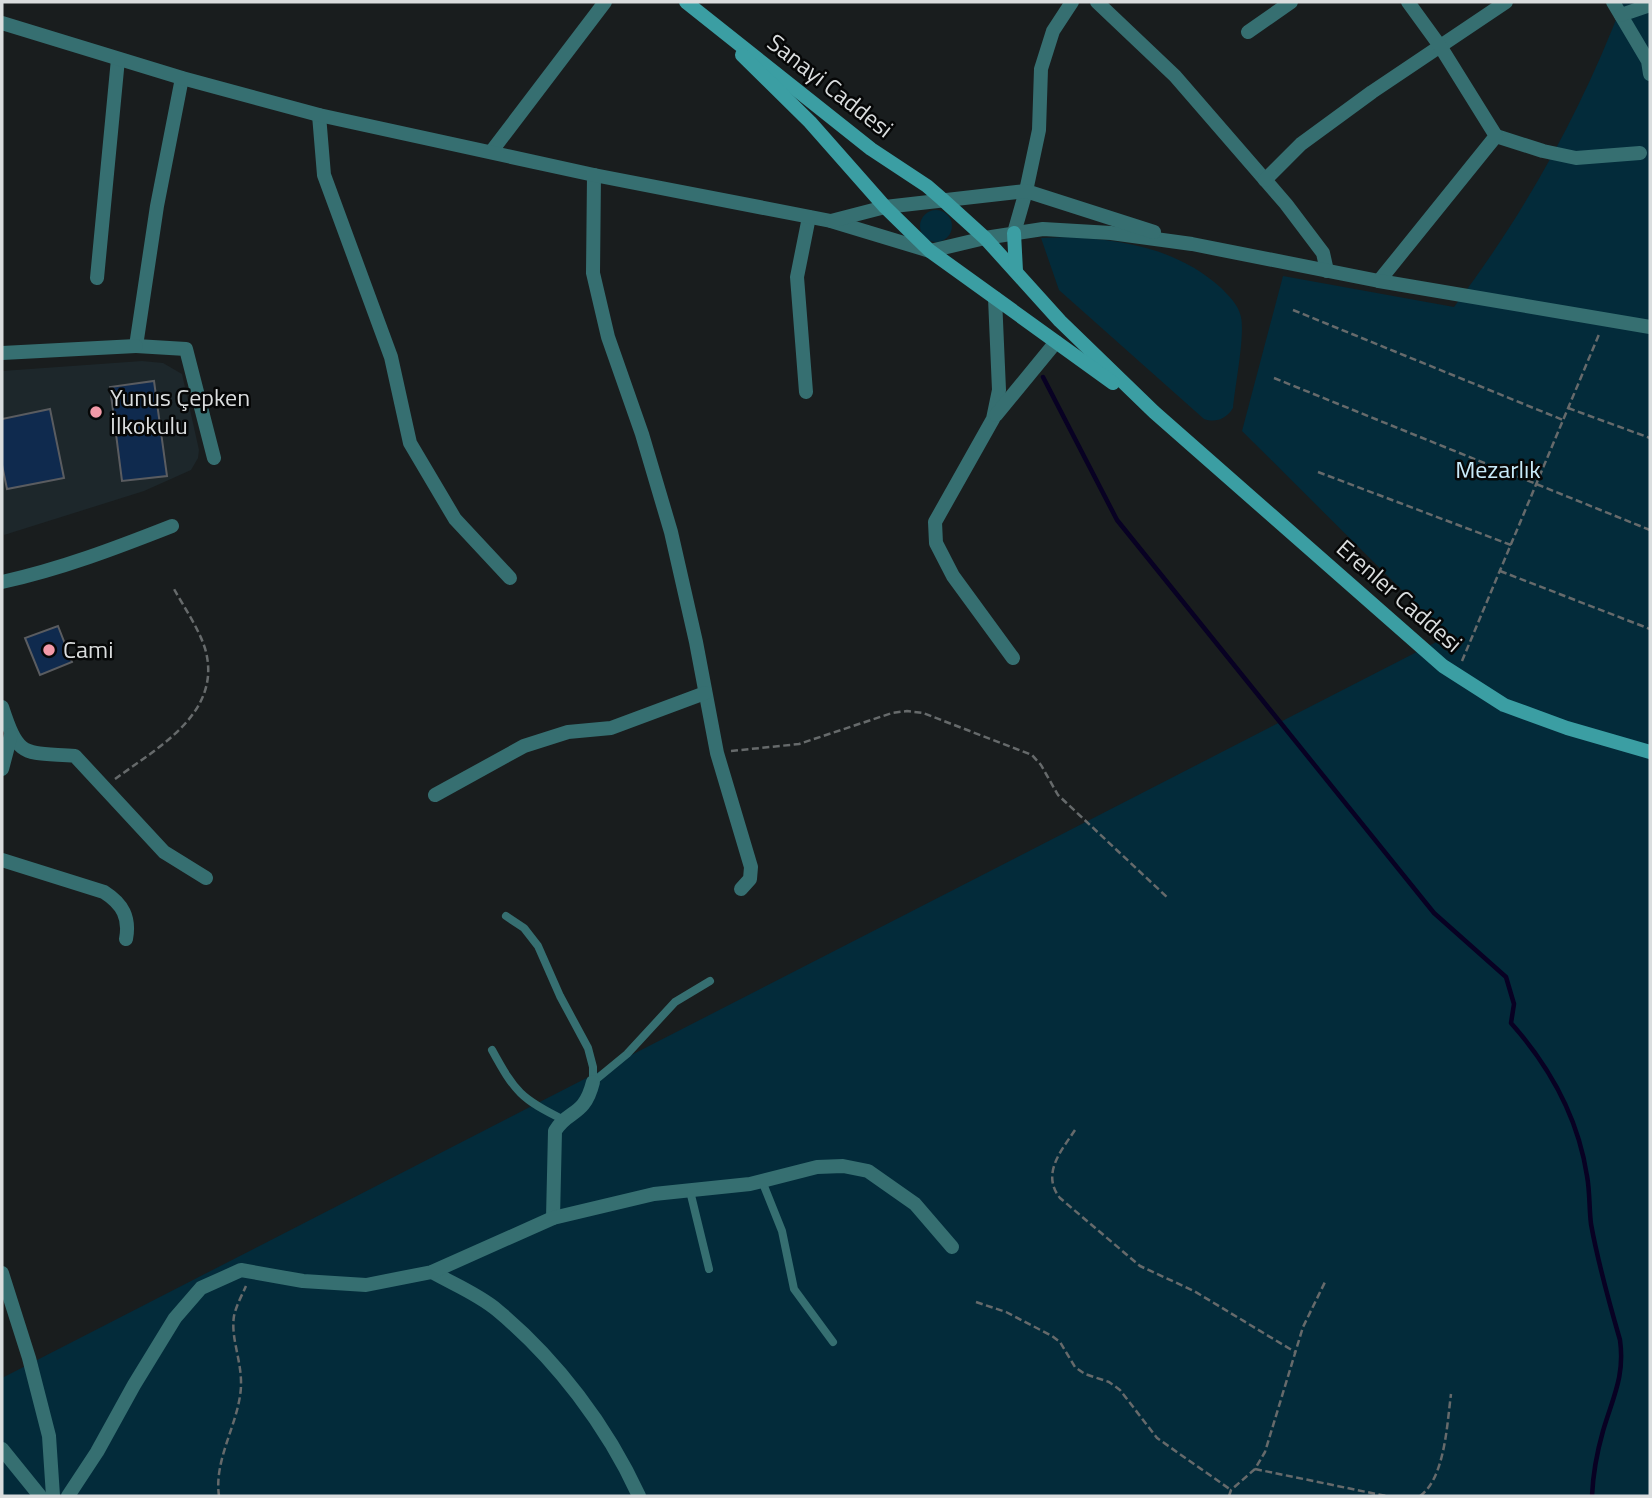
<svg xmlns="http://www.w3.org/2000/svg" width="1652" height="1498" font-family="'Titillium Web',sans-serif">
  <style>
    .built { fill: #1d272b }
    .green { fill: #032b3a }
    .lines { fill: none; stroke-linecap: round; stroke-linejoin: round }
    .stream { stroke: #080123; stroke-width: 4.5 }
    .building { fill: #0f2a4e; stroke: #5a5c60; stroke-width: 2 }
    .path { stroke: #666a6b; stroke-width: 2.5; stroke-dasharray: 7 3.5; stroke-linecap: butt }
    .service { stroke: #366f71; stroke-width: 8 }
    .minor { stroke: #366f71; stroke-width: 14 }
    .tertiary { stroke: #366f71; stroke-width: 14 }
    .secondary { stroke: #3b9ea3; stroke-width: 14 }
    .poi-dot { fill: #f39aa8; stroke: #060707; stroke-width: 2.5 }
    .labels { text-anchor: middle; stroke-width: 5; stroke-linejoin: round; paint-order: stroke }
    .street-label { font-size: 24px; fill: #daddde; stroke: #060707 }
    .poi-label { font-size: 24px; fill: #daddde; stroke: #060707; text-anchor: start }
    .park-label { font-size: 24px; fill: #c8eaf9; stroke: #060707 }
  </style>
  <rect width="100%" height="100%" fill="#191d1e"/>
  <path class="built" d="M142,361L163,363L182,374L199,450L198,458L191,470L144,491L4,535L2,521V371Z"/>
  <g class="green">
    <path d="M1623,2H1650V1496H2V1378L1448,636L1242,431L1283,276L1454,307C1526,211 1580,114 1623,2Z"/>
    <circle cx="936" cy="226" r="16"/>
    <path d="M1070,237C1125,240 1177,249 1220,287C1229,296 1238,304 1241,317C1245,336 1235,386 1233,408C1226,419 1216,423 1204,419L1059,290L1041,238Z"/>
  </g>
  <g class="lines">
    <path class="stream" d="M1043,377L1117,520L1434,913L1506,977L1514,1004L1511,1023C1550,1067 1578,1117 1587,1176C1590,1192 1589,1208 1591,1224C1598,1263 1609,1302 1620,1340C1625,1376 1613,1397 1603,1431C1597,1452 1593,1474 1592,1496"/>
  </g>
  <g class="building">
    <path d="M154,381L167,476L122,481L110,387Z"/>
    <path d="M50,409L64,478L7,489L2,465V419Z"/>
    <path d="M58,626L72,662L40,675L25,638Z"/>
  </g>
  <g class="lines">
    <g class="path">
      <path d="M1293,310L1563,420"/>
      <path d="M1274,378L1650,530"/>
      <path d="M1568,408L1650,438"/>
      <path d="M1318,472L1511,545"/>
      <path d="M1500,571L1650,629"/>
      <path d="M1462,661L1600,332"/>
      <path d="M731,751L799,744L892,713L907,711L923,713L1032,755L1041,765L1058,795L1169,899"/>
      <path d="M115,779C157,748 221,714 206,652C201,632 184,607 174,589"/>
      <path d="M1075,1130C1061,1151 1041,1174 1060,1198L1140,1266L1194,1291L1295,1352"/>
      <path d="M976,1302L1006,1312L1052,1336L1060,1342L1075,1367L1085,1374L1109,1382L1120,1390L1157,1438L1231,1490"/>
      <path d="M1255,1469L1386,1496"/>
      <path d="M219,1496C214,1462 235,1429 240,1396C245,1366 230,1341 234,1316C236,1306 242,1295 246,1286"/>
      <path d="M1229,1496L1231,1490L1255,1469L1265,1452L1303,1327L1325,1282"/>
      <path d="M1420,1496C1445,1478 1447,1424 1451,1394"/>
    </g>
    <g class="service">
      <path d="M506,916L524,928L538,946L560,996L588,1048L593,1067V1082"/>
      <path d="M492,1050C515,1092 521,1099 564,1120"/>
      <path d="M593,1082L627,1054L675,1002L710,981"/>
      <path d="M762,1181L782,1231L794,1289L833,1342"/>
      <path d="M690,1191L709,1269"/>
    </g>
    <g class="minor">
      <path d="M1097,2L1175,76L1286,204L1323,253L1327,271"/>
      <path d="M1613,2L1648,61L1650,74"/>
      <path d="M1621,15L1650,5"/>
      <path d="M1248,32L1291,2"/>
      <path d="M182,78L157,206L136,346L186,349L214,458"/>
      <path d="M319,115L324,175L391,357L410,443L455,519L510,578"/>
      <path d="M1496,136L1543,151L1576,158L1640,153"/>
      <path d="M491,152L605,2"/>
      <path d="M594,175L593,273L608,337L642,434L671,532L696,642L717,753L751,867L750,879L741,889"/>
      <path d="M1265,180L1301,144L1372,92L1506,2"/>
      <path d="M1014,233L1026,191L1039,130L1041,69L1053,31L1072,2"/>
      <path d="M97,278L118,59"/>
      <path d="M1379,281L1496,136L1440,46L1408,2"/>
      <path d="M995,298L999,390L993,419L935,522L936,543L953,576L1013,658"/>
      <path d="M2,353L136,346"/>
      <path d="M806,392L797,277L809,217"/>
      <path d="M996,415L1056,342"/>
      <path d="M2,582C61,569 116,548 172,526"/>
      <path d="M2,707C19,759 23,752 75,756L164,852L206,878"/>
      <path d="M2,769L11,735"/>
      <path d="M435,795L524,746L568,732L611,728L705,693"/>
      <path d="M2,860L104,892C123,904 130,918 126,939"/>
      <path d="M553,1218L555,1131C568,1109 584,1118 593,1082"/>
      <path d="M432,1272C453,1284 478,1294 497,1310C556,1359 607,1426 639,1496"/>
      <path d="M2,1273L29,1358L49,1436L53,1496"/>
      <path d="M2,1449L40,1496"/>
      <path d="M68,1496L97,1452L134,1385L175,1318L201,1288L241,1270L303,1281L366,1285L432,1272L553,1218L654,1194L750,1184L817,1167L843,1166L868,1171L915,1204L952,1247"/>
    </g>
    <g class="tertiary">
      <path d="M2,23L182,78L319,115L594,175L831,221L930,251L985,238L1043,229L1111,233L1192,244L1379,281L1650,327"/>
      <path d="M831,221L885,207L1026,191L1154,232"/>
    </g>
    <g class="secondary">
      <path d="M686,2L871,149L927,186L942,199L985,238L1060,321L1154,412L1443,666L1504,705L1567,728L1650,752"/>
      <path d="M742,55L810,122L885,207L930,251L1113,383"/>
      <path d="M1014,233L1016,271"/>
    </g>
  </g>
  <g class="poi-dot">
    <circle cx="96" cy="412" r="7"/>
    <circle cx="49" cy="650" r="7"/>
  </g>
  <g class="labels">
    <g class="street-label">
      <text transform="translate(830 86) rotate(38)" y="8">Sanayi Caddesi</text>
      <text transform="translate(1399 596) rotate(41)" y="8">Erenler Caddesi</text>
    </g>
    <g class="poi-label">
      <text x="110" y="406">Yunus Çepken<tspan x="110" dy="28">İlkokulu</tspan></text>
      <text x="63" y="658">Cami</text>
    </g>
    <g class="park-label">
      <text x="1498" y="478">Mezarlık</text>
    </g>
  </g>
  <rect width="1652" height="1498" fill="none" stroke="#daddde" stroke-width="7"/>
</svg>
